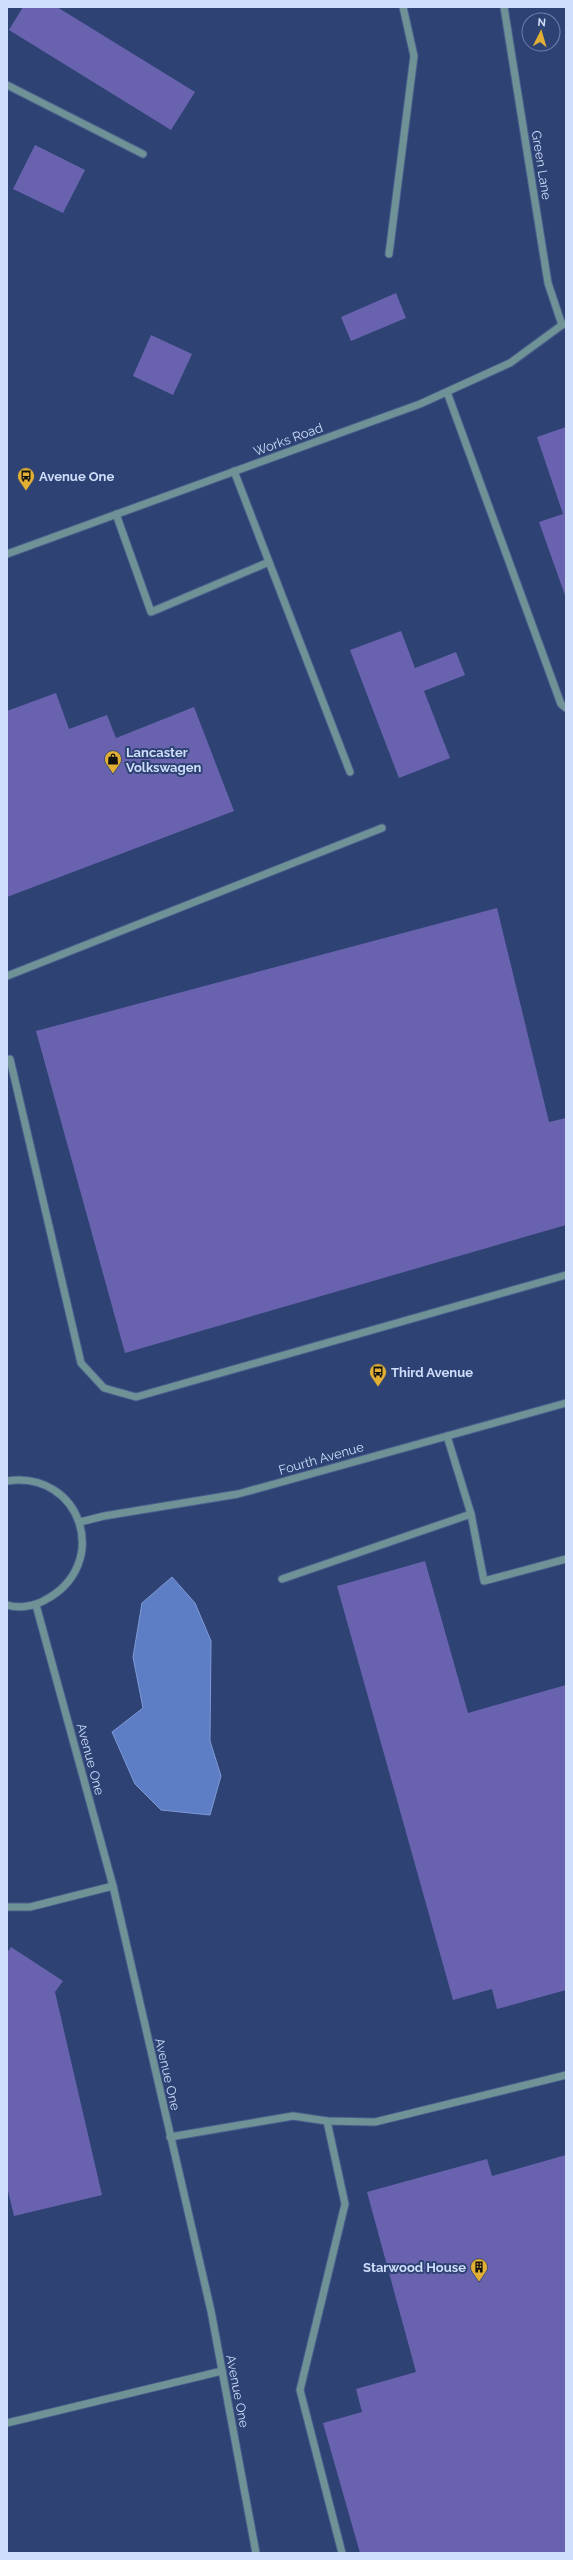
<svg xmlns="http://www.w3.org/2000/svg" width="573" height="2560" font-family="Raleway,sans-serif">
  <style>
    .water { fill: #5d7dc5; stroke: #7f9ad5 }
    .building { fill: #6963af }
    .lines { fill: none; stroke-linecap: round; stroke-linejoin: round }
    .minor-casing { stroke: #4b5f8c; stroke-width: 9 }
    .minor { stroke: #6f9296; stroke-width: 7 }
    .labels { text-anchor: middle; stroke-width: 4; stroke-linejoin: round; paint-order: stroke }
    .street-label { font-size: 13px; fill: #cfdefb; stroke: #2e4374 }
    .poi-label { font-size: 13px; font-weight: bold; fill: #cfdefb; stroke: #2e4374; text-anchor: start }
  </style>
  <rect width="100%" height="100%" fill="#2e4374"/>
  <path class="water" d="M172,1577L195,1603L211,1641L210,1741L221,1776L210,1815L161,1810L135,1784L112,1732L143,1708L133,1657L142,1603Z"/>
  <g class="building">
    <path d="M23,7H57L195,92L171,130L9,30Z"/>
    <path d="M35,145L85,170L63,213L13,189Z"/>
    <path d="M396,293L406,318L351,341L341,317Z"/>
    <path d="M151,335L192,354L173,395L133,376Z"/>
    <path d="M566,427V598L539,522L563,514L537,437Z"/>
    <path d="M401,631L415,668L456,652L465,675L424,691L450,758L399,778L350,650Z"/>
    <path d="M56,693L69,729L107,715L116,738L194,707L234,811L7,897V711Z"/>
    <path d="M497,908L549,1122L566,1118V1225L125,1353L36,1031Z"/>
    <path d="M425,1561L468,1713L566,1685V1990L497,2009L492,1989L453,2000L337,1586Z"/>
    <path d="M11,1947L63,1981L55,1992L102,2195L14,2216L7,2187V1953Z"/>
    <path d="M566,2155V2553H360L323,2423L362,2412L356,2389L416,2372L367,2192L487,2159L492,2176Z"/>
  </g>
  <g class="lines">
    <g class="minor-casing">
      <g id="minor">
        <path d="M504,7L548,283L562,325"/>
        <path d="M7,85L143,154"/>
        <path d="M389,254L414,56L403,7"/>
        <path d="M447,392L561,704L566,708"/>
        <path d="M234,471L350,772"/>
        <path d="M116,514L151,612L269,562"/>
        <path d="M7,554L420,404L510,363L562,325L566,324"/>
        <path d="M7,976L382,828"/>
        <path d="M10,1059L81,1363L104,1388L136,1397L566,1275"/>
        <path d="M7,1481C82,1470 112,1565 45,1600C35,1606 18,1609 7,1605"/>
        <path d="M471,1514L484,1581L566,1559"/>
        <path d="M80,1522L104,1516L238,1494L566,1403"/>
        <path d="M282,1579L471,1514L447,1436"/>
        <path d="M36,1605L113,1886L211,2311L256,2553"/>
        <path d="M7,1907H30L113,1886"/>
        <path d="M327,2121L345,2204L300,2390L342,2553"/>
        <path d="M170,2137L293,2116L327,2121L375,2122L566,2075"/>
        <path d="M7,2423L222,2371"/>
      </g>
    </g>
    <use href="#minor" class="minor"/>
  </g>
  <defs>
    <g id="bus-pin" transform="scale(0.9)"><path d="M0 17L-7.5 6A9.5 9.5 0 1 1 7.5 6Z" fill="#e1af34" stroke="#2e4374"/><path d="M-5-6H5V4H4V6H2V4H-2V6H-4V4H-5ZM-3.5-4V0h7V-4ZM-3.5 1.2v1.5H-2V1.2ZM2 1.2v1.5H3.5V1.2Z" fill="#111"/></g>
    <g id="shop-pin" transform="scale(0.9)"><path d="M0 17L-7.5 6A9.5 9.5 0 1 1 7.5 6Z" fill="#e1af34" stroke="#2e4374"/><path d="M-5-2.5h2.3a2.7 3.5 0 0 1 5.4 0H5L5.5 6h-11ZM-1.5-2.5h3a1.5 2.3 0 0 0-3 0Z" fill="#111"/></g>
    <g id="building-pin" transform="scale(0.9)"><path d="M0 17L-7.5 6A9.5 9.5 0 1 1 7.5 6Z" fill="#e1af34" stroke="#2e4374"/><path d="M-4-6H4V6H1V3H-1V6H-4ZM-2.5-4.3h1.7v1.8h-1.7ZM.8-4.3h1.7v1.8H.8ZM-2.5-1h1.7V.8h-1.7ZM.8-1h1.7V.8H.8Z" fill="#111"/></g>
  </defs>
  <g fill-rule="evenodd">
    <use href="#bus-pin" x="26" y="476"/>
    <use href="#shop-pin" x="113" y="759"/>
    <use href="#bus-pin" x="378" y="1372"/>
    <use href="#building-pin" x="479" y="2267"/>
  </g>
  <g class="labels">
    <g class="street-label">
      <text transform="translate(542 165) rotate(81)" y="5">Green Lane</text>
      <text transform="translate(288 439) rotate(-20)" y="5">Works Road</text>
      <text transform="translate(321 1458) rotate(-16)" y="5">Fourth Avenue</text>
      <text transform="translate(91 1759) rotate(75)" y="5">Avenue One</text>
      <text transform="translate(168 2074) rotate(77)" y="5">Avenue One</text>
      <text transform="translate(238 2391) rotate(79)" y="5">Avenue One</text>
    </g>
    <g class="poi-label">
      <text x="39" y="481">Avenue One</text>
      <text x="126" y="757">Lancaster<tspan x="126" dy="15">Volkswagen</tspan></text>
      <text x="391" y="1377">Third Avenue</text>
      <text x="466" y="2272" text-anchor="end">Starwood House</text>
    </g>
  </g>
  <rect width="573" height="2560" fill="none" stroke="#cfdefb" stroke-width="16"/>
  <g transform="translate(541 32) rotate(5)"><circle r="19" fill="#2e4374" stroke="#6e81aa"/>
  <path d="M0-3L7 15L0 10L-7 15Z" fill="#e1af34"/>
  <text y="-6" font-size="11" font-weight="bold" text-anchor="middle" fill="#cfdefb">N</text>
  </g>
</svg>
